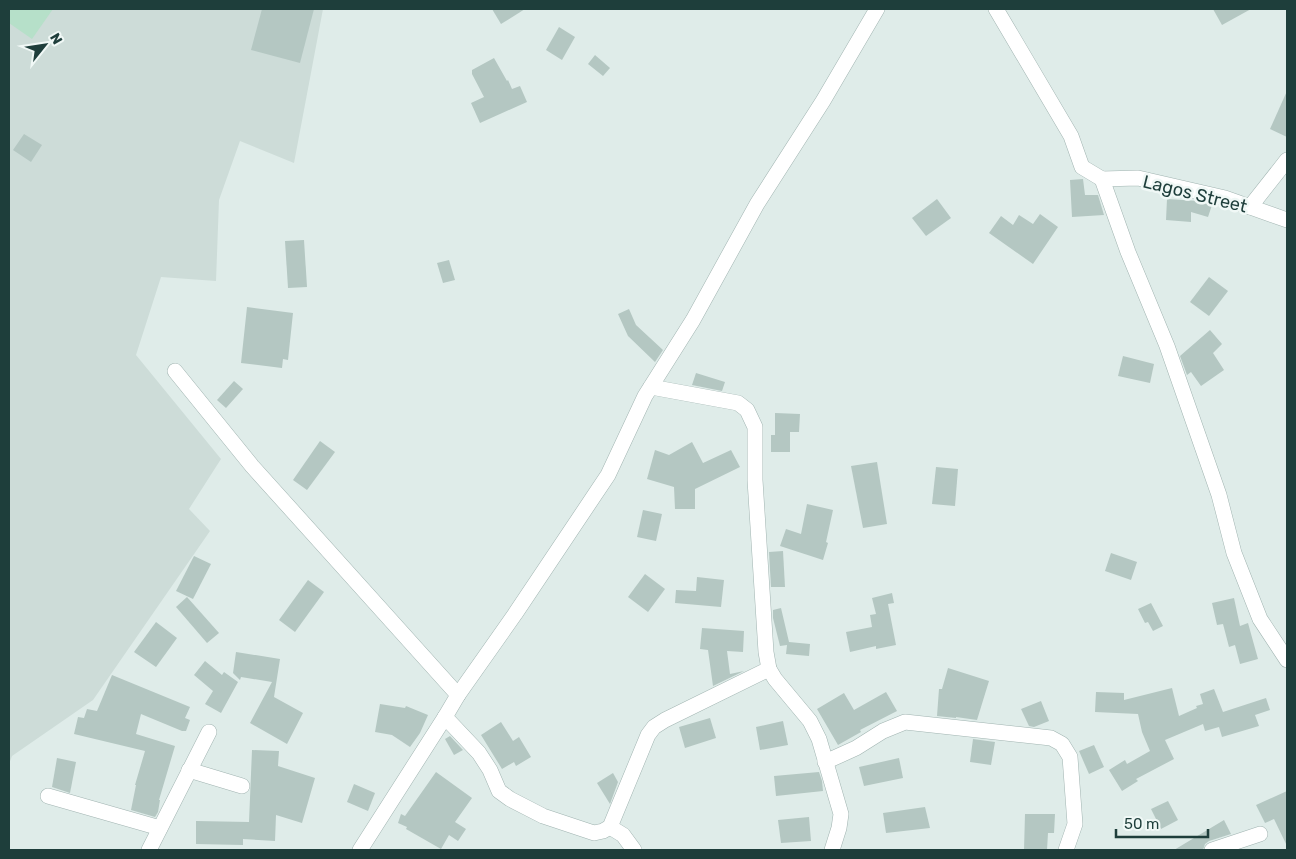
<svg xmlns="http://www.w3.org/2000/svg" width="1296" height="859" font-family="Rubik,sans-serif">
  <style>
    .built { fill: #cddcd8 }
    .green { fill: #b6e0c9 }
    .building { fill: #b4c7c2 }
    .lines { fill: none; stroke-linecap: round; stroke-linejoin: round }
    .minor-casing { stroke: #a1b4b1; stroke-width: 16 }
    .minor { stroke: #fff; stroke-width: 15 }
    .labels { text-anchor: middle; stroke-width: 5; stroke-linejoin: round; paint-order: stroke }
    .street-label { font-size: 18px; fill: #1e3e3b; stroke: #f0f8f6 }
  </style>
  <rect width="100%" height="100%" fill="#dfece9"/>
  <path class="built" d="M9,9H323L294,163L240,141L219,200L216,281L161,277L136,355L221,459L189,509L210,531L93,700L12,756L9,764Z"/>
  <path class="green" d="M9,9H53L32,39L9,23Z"/>
  <g class="building">
    <path d="M262,9H314L300,63L251,50Z"/>
    <path d="M492,9H525L501,24Z"/>
    <path d="M1213,9H1251L1222,25Z"/>
    <path d="M559,27L575,37L562,60L546,50Z"/>
    <path d="M595,55L610,68L603,76L588,64Z"/>
    <path d="M494,58L507,81L508,80L512,89L520,86L527,102L480,123L471,103L484,97L472,74V70Z"/>
    <path d="M1287,91V137L1270,129Z"/>
    <path d="M24,134L42,145L31,162L13,150Z"/>
    <path d="M1083,179L1085,195H1098L1104,215L1072,217L1070,180Z"/>
    <path d="M937,199L951,218L926,236L912,218Z"/>
    <path d="M1167,199L1198,201L1212,205L1208,217L1191,212V222L1166,220Z"/>
    <path d="M1040,214L1058,227L1033,264L989,233L1001,216L1013,225L1019,215L1033,224Z"/>
    <path d="M304,240L307,287L288,288L285,241Z"/>
    <path d="M449,260L455,280L443,283L437,263Z"/>
    <path d="M1209,277L1228,291L1209,316L1190,302Z"/>
    <path d="M247,307L293,313L288,360L283,359L282,368L241,363Z"/>
    <path d="M629,309L636,325L663,350L655,362L628,336L618,314Z"/>
    <path d="M1210,330L1222,344L1213,353L1224,370L1201,386L1191,372L1187,375L1180,356Z"/>
    <path d="M1123,356L1154,364L1150,383L1118,376Z"/>
    <path d="M696,373L725,382L722,391L692,385Z"/>
    <path d="M234,381L243,389L226,408L217,400Z"/>
    <path d="M775,413L800,414L799,432H790V452H771V435H775Z"/>
    <path d="M320,441L335,452L307,490L293,480Z"/>
    <path d="M692,442L703,463L731,450L740,467L695,489V509H675L674,487L647,479L655,450L669,455Z"/>
    <path d="M877,462L887,524L863,528L851,466Z"/>
    <path d="M936,467L958,469L955,506L932,504Z"/>
    <path d="M807,504L833,510L826,542L828,543L823,560L780,546L786,529L801,534Z"/>
    <path d="M643,510L662,514L656,541L637,537Z"/>
    <path d="M783,551L785,587H771L769,552Z"/>
    <path d="M1111,553L1137,562L1131,580L1105,571Z"/>
    <path d="M194,556L211,564L193,599L176,591Z"/>
    <path d="M645,574L665,589L648,612L628,597Z"/>
    <path d="M697,577L724,580L721,607L675,603L676,590L696,591Z"/>
    <path d="M308,580L324,592L295,632L279,620Z"/>
    <path d="M892,593L894,603L888,604L896,645L876,649V646L850,652L846,632L872,627L870,615L876,614L872,598Z"/>
    <path d="M187,597L219,633L207,643L176,607Z"/>
    <path d="M1234,598L1240,626L1248,623L1258,659L1240,664L1235,645L1229,647L1223,624L1217,625L1212,603Z"/>
    <path d="M1151,603L1163,626L1153,631L1148,622L1145,623L1138,609Z"/>
    <path d="M781,608L789,642L810,644L809,656L786,654L787,645L780,646L773,618V610Z"/>
    <path d="M156,622L177,638L156,667L134,652Z"/>
    <path d="M702,628L744,631L743,652L727,651L730,674L744,671L713,686L708,650L700,649Z"/>
    <path d="M236,652L280,659L274,697L303,713L287,744L250,723L272,682L241,677L240,680L233,673Z"/>
    <path d="M205,661L222,675L224,672L238,682L221,713L205,704L213,691L194,675Z"/>
    <path d="M948,668L989,681L977,720L956,717V718L937,716L939,689H942Z"/>
    <path d="M112,675L190,707L185,718L190,720L186,731H182L141,714L136,734L175,746L159,800H160L158,812L155,817L131,810L136,785H135L145,751L74,734L78,717L84,718L87,709L97,711Z"/>
    <path d="M1172,688L1179,716L1197,708L1196,706L1203,704L1200,694L1214,689L1223,712L1266,698L1270,710L1255,715L1259,726L1222,737L1219,727L1205,731L1203,724L1165,740L1174,759L1136,779L1138,781L1122,791L1109,770L1125,760L1127,764L1150,751L1142,732L1138,714L1095,712L1096,692L1124,693V700Z"/>
    <path d="M886,692L897,711L860,730L861,732L838,745L817,709L844,693L854,710Z"/>
    <path d="M1041,701L1049,721L1034,727L1029,726L1021,709Z"/>
    <path d="M380,704L405,708L406,706L428,715L420,733L410,747L392,735L375,732Z"/>
    <path d="M710,718L716,738L685,748L679,727Z"/>
    <path d="M783,721L788,745L760,750L756,727Z"/>
    <path d="M501,722L513,741L519,737L531,757L516,766L514,762L502,769L481,735Z"/>
    <path d="M450,736L463,750L454,755L445,739Z"/>
    <path d="M973,739L995,742L991,765L970,762Z"/>
    <path d="M1094,745L1104,767L1089,774L1079,751Z"/>
    <path d="M252,750L279,751L278,766L315,778L302,823L276,815L275,841L243,839V845L196,844V821L249,822Z"/>
    <path d="M57,758L76,762L70,793L52,787Z"/>
    <path d="M899,758L903,778L864,786L859,767Z"/>
    <path d="M436,772L472,798L455,822L466,829L458,841L449,835L441,849L406,829L407,827L398,823L401,814L405,816Z"/>
    <path d="M819,772L822,781L823,791L776,796L774,776Z"/>
    <path d="M613,773L618,782L610,804L597,783Z"/>
    <path d="M354,784L375,793L368,811L347,802Z"/>
    <path d="M1287,791V846L1274,819L1265,823L1256,805Z"/>
    <path d="M1168,801L1178,820L1161,829L1151,809Z"/>
    <path d="M925,807L930,828L886,833L883,813Z"/>
    <path d="M1025,814H1055L1054,833H1048L1047,850H1024Z"/>
    <path d="M809,817L811,841L781,843L778,820Z"/>
    <path d="M1224,820L1231,834L1209,841L1205,844L1203,850H1174Z"/>
  </g>
  <g class="lines">
    <g class="minor-casing">
      <g id="minor">
        <path d="M996,9L1071,136L1082,167L1102,179L1128,252L1167,346L1219,495L1234,553L1260,619L1287,660"/>
        <path d="M1102,179L1138,178L1225,198L1287,220"/>
        <path d="M1250,207L1287,160"/>
        <path d="M175,371L252,466L458,695"/>
        <path d="M651,387L738,403L747,410L755,427V480L766,652L769,669L775,679L810,721L819,739L841,814L839,828L832,850"/>
        <path d="M445,717L479,753L490,770L499,791L510,799L543,816L594,833L603,831L610,827L648,735L654,727L665,720L769,669"/>
        <path d="M825,762L856,748L883,731L905,722L1051,738L1062,744L1070,757L1075,824L1066,850"/>
        <path d="M189,770L242,786"/>
        <path d="M48,796L160,828"/>
        <path d="M610,827L623,835L634,850"/>
        <path d="M149,850L209,732"/>
        <path d="M360,850L445,717L458,695L515,614L608,475L645,396L693,320L757,204L823,101L877,9"/>
        <path d="M1212,850L1260,834"/>
      </g>
    </g>
    <use href="#minor" class="minor"/>
  </g>
  <g class="labels">
    <g class="street-label">
      <text transform="translate(1195 194) rotate(14)" y="6">Lagos Street</text>
    </g>
  </g>
  <rect width="1296" height="859" fill="none" stroke="#1e3e3b" stroke-width="20"/>
  <g transform="translate(45 45) rotate(60)" stroke="#f0f8f6" stroke-width="4" paint-order="stroke">
  <path d="M0-4L9 19L0 12L-9 19Z" fill="#1e3e3b"/>
  <text y="-8" font-size="14" font-weight="bold" text-anchor="middle" fill="#1e3e3b">N</text>
  </g>
  <path d="M1116 829v8h92v-8" fill="none" stroke="#1e3e3b" stroke-width="2.5"/>
  <text x="1124" y="829" font-size="15" fill="#1e3e3b" stroke="#f0f8f6" stroke-width="4" paint-order="stroke">50 m</text>
</svg>
